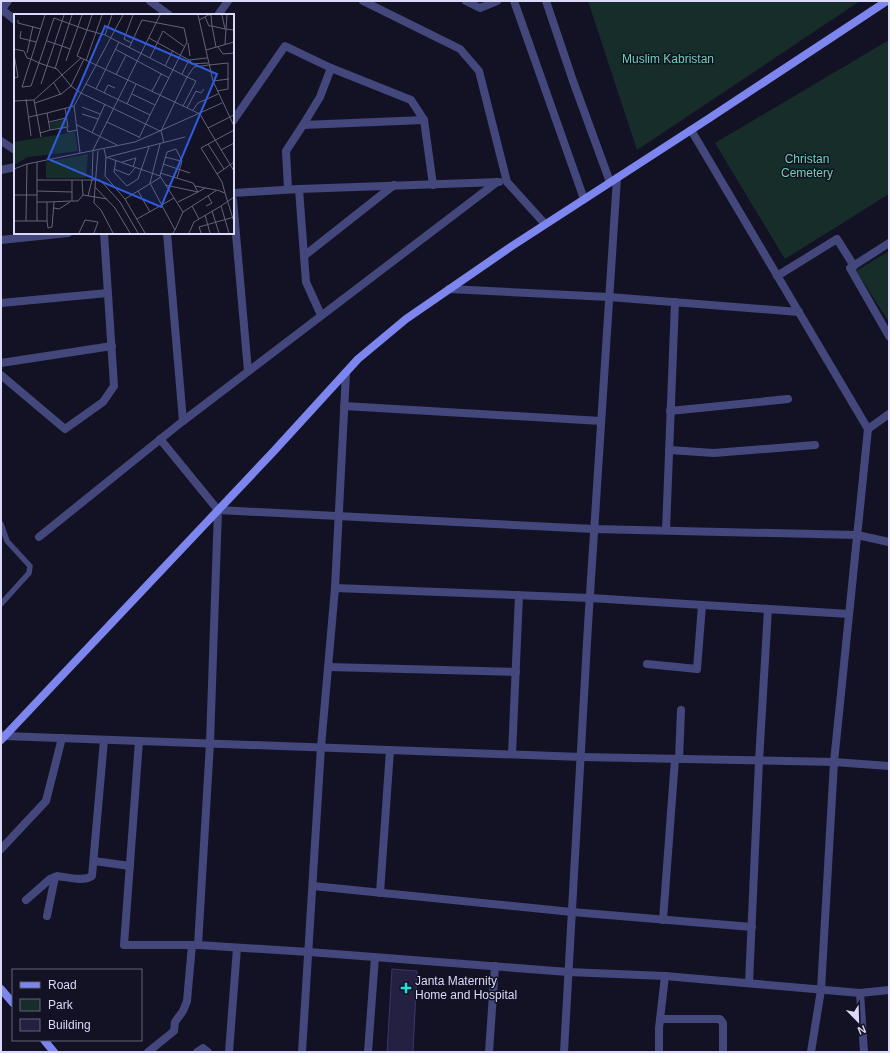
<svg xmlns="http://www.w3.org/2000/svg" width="890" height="1053" font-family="Helvetica,sans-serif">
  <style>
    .green { fill: #162d2a }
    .building { fill: #242042; stroke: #3a356b }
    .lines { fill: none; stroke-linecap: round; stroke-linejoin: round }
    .service { stroke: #43477c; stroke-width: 5.5 }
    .minor { stroke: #43477c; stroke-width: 8 }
    .tertiary { stroke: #43477c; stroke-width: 8 }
    .secondary { stroke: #7d86ee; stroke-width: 8 }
    .poi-dot { fill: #1ee1e0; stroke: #131224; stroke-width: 1.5 }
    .labels { text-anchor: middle; stroke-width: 3; stroke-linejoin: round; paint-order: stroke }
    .park-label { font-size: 12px; fill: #6ed1ae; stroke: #131224 }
    .poi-label { font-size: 12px; fill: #dad9fa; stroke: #131224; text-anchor: start }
    .inset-road { fill: none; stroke: #63627a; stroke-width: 1 }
    .view { fill: #305cdb; fill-opacity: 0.15; stroke: #305cdb; stroke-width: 2 }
    .inset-edge { fill: none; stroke: #dad9fa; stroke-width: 2 }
  </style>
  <rect width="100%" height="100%" fill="#131224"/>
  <g class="green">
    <path d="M588,1H860L637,150Z"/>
    <path d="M889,40V194L785,259L715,143Z"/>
    <path d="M889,251V322L856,271Z"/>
  </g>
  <path class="building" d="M392,969L417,971L413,1052H387Z"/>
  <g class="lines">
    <path class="service" d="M1,524L7,541L30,566L29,573L1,604"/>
    <g class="minor">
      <path d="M150,1L169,15"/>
      <path d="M363,1L460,49L479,71L507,182L545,224"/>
      <path d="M466,1L480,8L497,1"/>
      <path d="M546,1L573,81L610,182"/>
      <path d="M1,9L15,20"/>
      <path d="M1,10L8,1"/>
      <path d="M218,15L228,1"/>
      <path d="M233,121L285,46L331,68L411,100L424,120L433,185"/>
      <path d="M303,125L320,97L331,68"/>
      <path d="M691,130L868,429L834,762L821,990L811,1052"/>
      <path d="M1,141L15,150"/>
      <path d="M1,170L15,167"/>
      <path d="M288,189L286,151L303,125L424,120"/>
      <path d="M299,189L304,256L394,185"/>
      <path d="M233,193L299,189L499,182"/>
      <path d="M233,200L248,371"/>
      <path d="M167,233L183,421"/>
      <path d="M1,240L68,233"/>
      <path d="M889,243L850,268L889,336"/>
      <path d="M304,256L306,282L321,315"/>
      <path d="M777,276L837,239L854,266"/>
      <path d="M449,289L609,297L799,312"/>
      <path d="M1,303L108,293"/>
      <path d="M1,363L112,346"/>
      <path d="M1,375L65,429L103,402L114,386L104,233"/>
      <path d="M344,406L601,421"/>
      <path d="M670,411L788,399"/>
      <path d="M868,429L889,414"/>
      <path d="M160,439L218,510L210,743L198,945L309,952L568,972L665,976L860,993L889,990"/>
      <path d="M669,450L714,453L815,445"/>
      <path d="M218,510L594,529L857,535L889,542"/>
      <path d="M666,530L675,302"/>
      <path d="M39,537L183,421L497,182"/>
      <path d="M335,588L346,373"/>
      <path d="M647,664L697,669L702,605"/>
      <path d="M328,667L516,672"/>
      <path d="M1,734L4,736L581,757L834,762L889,766"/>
      <path d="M139,741L124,945H198"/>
      <path d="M512,754L519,595"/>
      <path d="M679,759L681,710"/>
      <path d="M1,849L46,801L62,738"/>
      <path d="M94,861L130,866"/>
      <path d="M313,886L572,912L752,927"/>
      <path d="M380,893L390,750"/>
      <path d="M26,900L50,879L55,877"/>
      <path d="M47,916L55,877L57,876C67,877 84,882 92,876L104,740"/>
      <path d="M663,920L675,759"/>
      <path d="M749,983L759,761L768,609"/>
      <path d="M860,993L864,1052"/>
      <path d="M660,1019H720L723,1023V1052"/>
      <path d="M148,1052L174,1031L175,1022L183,1011L187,1001L192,945"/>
      <path d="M197,1052L203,1048L208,1052"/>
      <path d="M229,1052L237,948"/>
      <path d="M302,1052L321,747L335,588L590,598L849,614"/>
      <path d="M368,1052L375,957"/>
      <path d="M489,1052L495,966"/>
      <path d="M564,1052L588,625L617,178"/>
      <path d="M659,1052V1028L665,976"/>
    </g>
    <path class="tertiary" d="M514,1L584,199"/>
    <g class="secondary">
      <path d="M1,740L274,451L358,359L406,319L512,246L708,119L887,1"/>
      <path d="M1,989L13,1003"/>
      <path d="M44,1040L54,1052"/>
    </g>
  </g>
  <path class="poi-dot" d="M404 982h4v4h4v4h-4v4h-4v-4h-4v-4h4z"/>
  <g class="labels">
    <g class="park-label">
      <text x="668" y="63">Muslim Kabristan</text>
      <text x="807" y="163">Christan<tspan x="807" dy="14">Cemetery</tspan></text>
    </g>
    <g class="poi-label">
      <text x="415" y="985">Janta Maternity<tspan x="415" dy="14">Home and Hospital</tspan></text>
    </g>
  </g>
  <g transform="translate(14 14)">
    <rect width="220" height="220" fill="#131224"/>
    <path d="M52,105L53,113L37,115L36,109ZM61,118L64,137L14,143L0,151V128ZM74,140L72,164H32V148Z" fill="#162d2a"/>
    <path class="inset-road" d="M78,1L73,16L91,21L173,63L147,117L150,129M184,1L199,67L220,112M208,1L211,15L220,16M4,6V9L27,15M185,6L191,3L194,1H197L198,12H195L191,3M198,12L202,33M198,12L211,15M7,17L6,24L22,28M91,21L98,1M135,24L175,46L193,44M33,27L48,32L41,55M118,29L110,25L119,1M174,29L176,42M211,30L213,1M204,33L209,40L220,39M0,35L10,37L13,44L17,45L31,1M56,35L48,32L58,1M101,35L155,64M192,36L220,28M13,39L19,12M0,40L4,63L0,64M136,44L149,17L171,33M176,46L177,50L194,49M52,47L68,1M72,47L88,1M195,51L214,49V75L203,77M151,52L159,36M168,60L175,46M102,61L112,41M173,63L180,53L195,51M199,67L215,65M40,69L47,81M27,70L50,1M72,70L136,101L173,28L170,14L128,6L115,34M82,75L105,28M138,77L147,60M90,79L94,71L101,74M118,80L141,91M12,85L17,122M0,87L20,86M21,89L47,80L57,72L70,45M113,90L122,70M169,92L182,67L173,63M68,93L86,100M173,94L182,77L187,79L190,75M179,96L184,89L204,80M68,100L84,105M15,103L33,99M35,108L52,104M93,108L125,123M63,111L103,131M53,114L54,118L63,116M194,114L220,157M36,116L54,113L51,94M146,117L67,79L57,72L43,55L25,49L17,72L8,73L17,45L25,49L40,4L73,16L63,42L186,100L194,114L220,101M26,119L36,116L33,99L60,92M78,119L91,90M27,123L20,86L67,44M125,124L136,101M146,130L136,169L161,216L159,219M194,130L210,155M90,135L92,143L91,162L111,185L147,163M79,136L146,1M207,136L220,129M84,137L81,173L101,194L116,219M66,139L60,92L109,1M92,143L146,162L169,198L161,216M94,143L171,123M151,143L167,147M102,146L100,158L113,172L124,165L135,133M108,148L122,144L119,153M149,150L176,159M0,155L13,150L121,128L208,89M100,155L115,161L121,154M146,159L179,169L184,178L191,174M203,160L220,148M146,162L153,138L162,135L168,147L163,164M58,166H86L106,188L124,219M68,166L69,181L93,185M78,166L79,137M151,171L184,178L164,188M181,172L202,176M81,173L80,189L87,196L99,219M23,177L58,178V166H23M124,177L136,198M211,179L208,168L187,134L220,116M0,181H23M74,182L78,166M111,185L131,219M58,187H64L69,181M33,188L58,187V178M178,192L185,205M192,192L198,189L194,182M207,192L220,183M40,194L45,195L56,188M198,197L205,219M169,198L203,176L211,179L220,208M191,201L196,219M0,202V154M123,205L160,184M0,207H33V188H23V148M12,207L13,150M23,207V188M33,207L34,214L38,213L40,188M65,219L71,206L84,208L80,219M175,219L180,208L207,192L215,219M187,219L185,213L220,203"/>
    <path class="view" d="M91,12L203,60L147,193L34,145Z"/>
    <rect width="220" height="220" class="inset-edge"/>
  </g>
  <rect width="890" height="1053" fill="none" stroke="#dad9fa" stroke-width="4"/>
  <rect x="12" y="969" width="130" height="72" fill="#131224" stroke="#63627a"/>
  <rect x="20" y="982" width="20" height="6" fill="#7d86ee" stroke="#63627a"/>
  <text x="48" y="989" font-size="12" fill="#dad9fa">Road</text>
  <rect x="20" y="999" width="20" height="12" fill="#162d2a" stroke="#63627a"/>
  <text x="48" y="1009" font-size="12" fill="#dad9fa">Park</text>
  <rect x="20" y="1019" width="20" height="12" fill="#242042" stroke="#63627a"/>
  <text x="48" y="1029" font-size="12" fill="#dad9fa">Building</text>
  <g transform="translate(858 1021) rotate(157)" stroke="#131224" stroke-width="3" paint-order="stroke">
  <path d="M0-3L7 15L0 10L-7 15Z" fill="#dad9fa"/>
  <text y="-6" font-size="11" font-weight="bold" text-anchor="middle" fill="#dad9fa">N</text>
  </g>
</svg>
